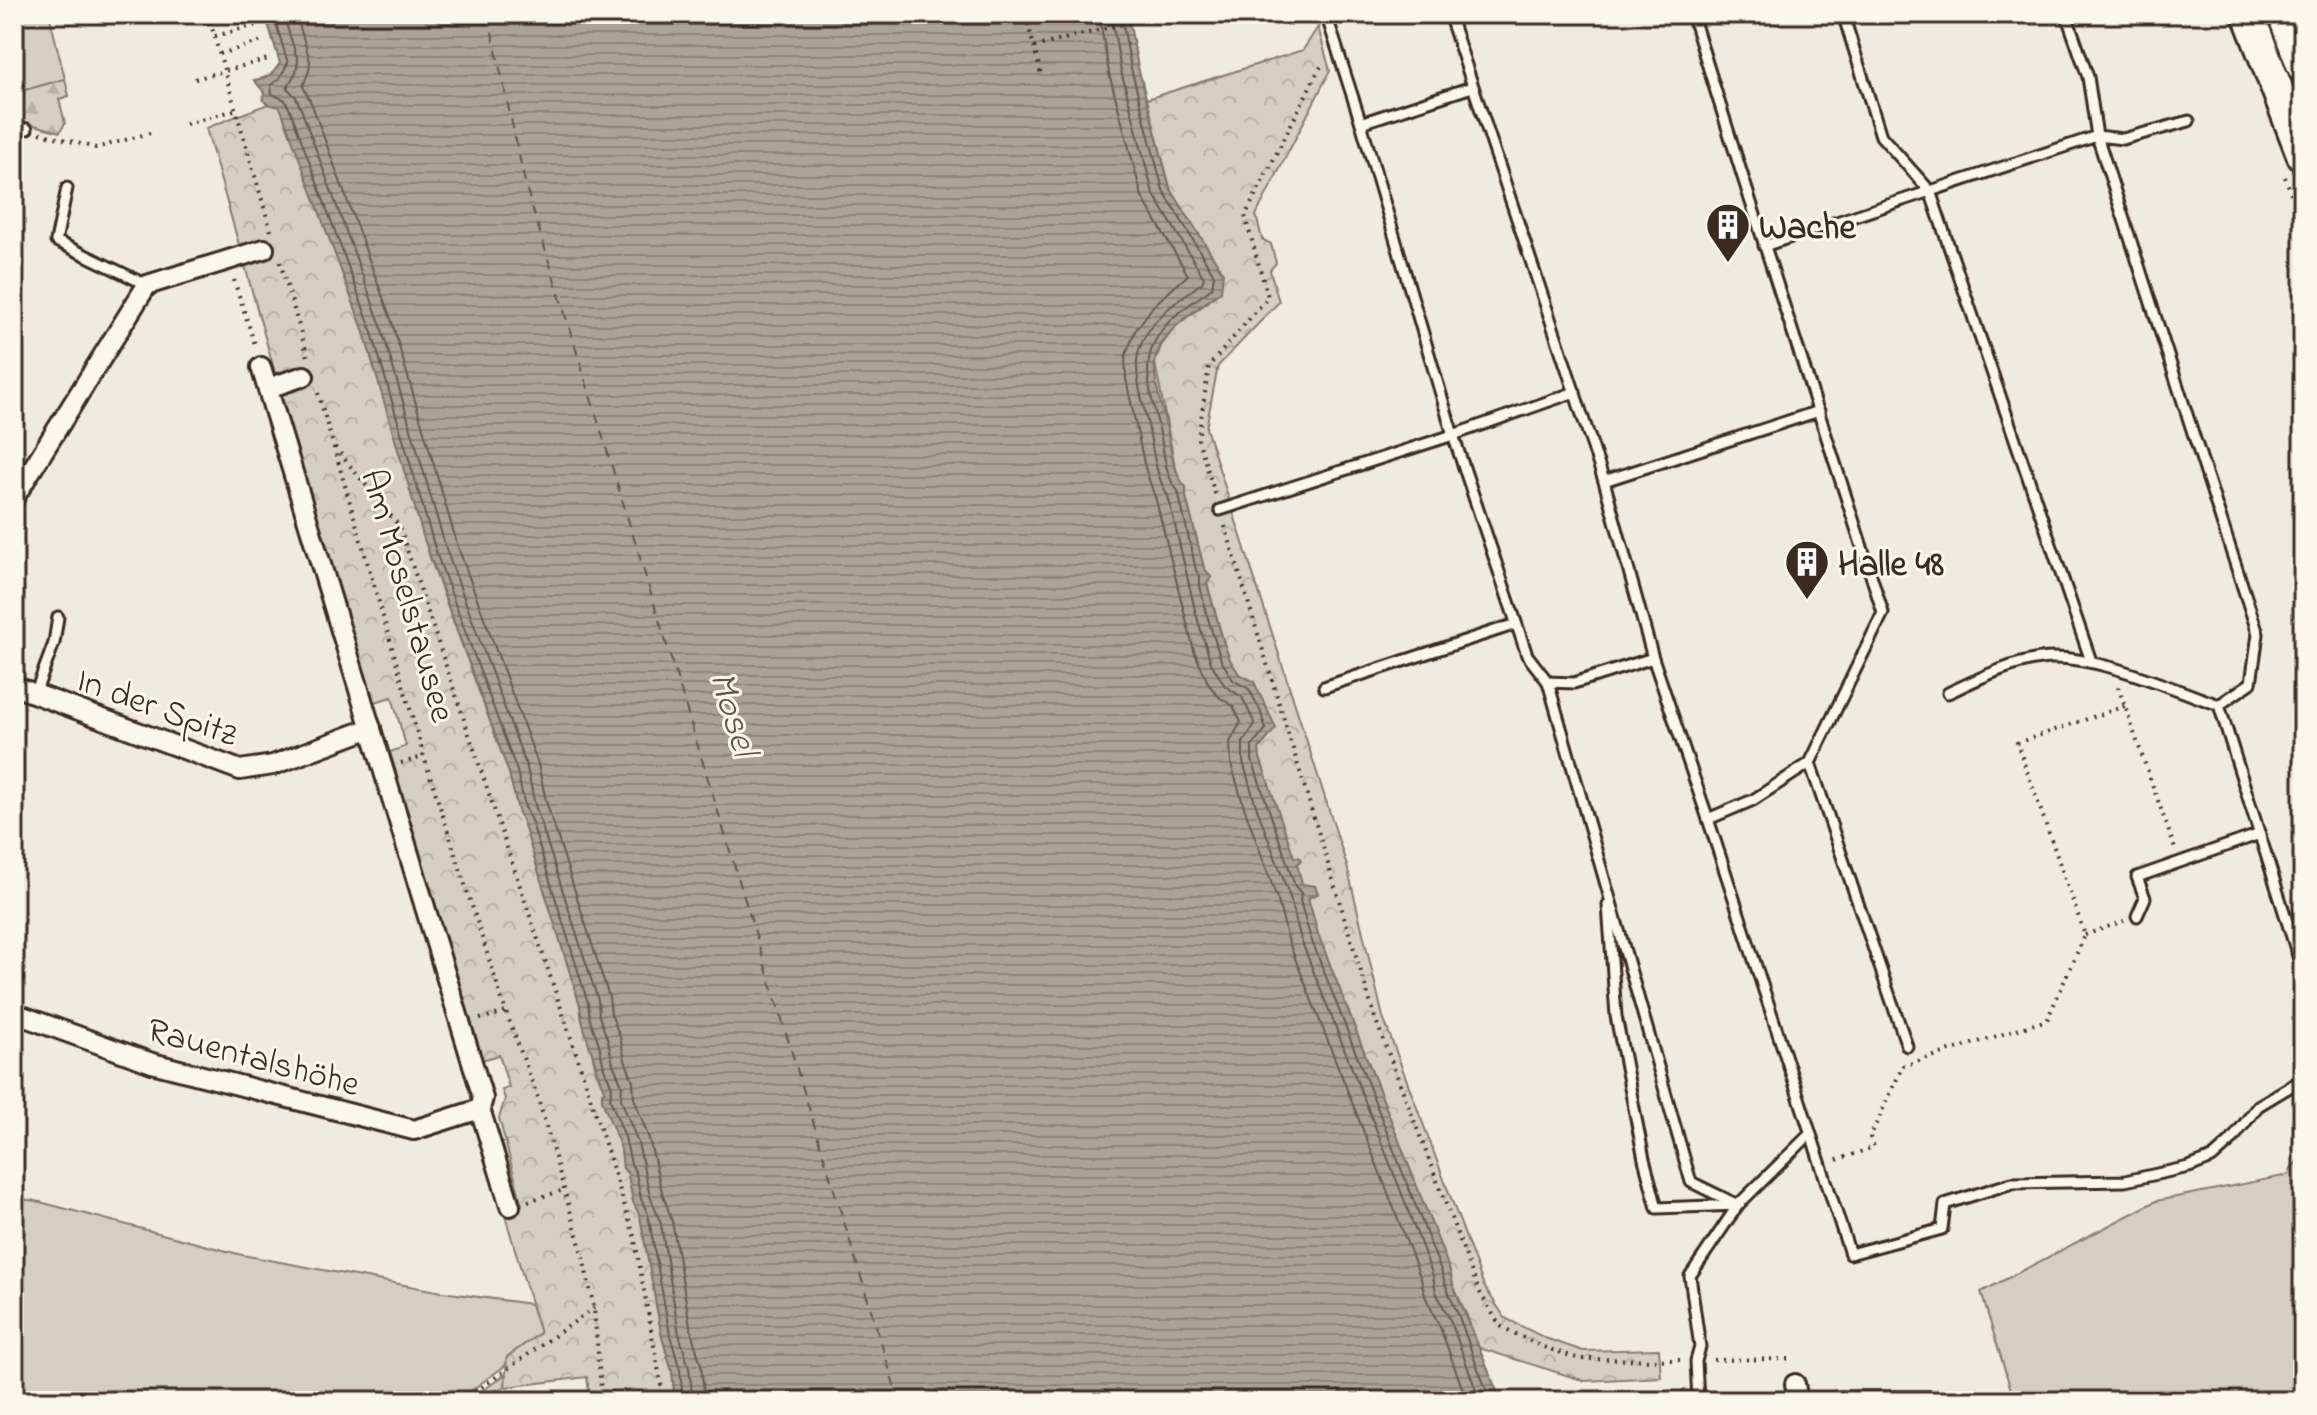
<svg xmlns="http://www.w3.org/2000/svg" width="2317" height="1415" font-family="'Indie Flower',sans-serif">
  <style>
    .grass { fill: #d5cec3; stroke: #887c70; stroke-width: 2 }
    .forest { fill: url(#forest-firs); stroke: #887c70; stroke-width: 2 }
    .park { fill: url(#park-crowns); stroke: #887c70; stroke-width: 2 }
    .water { fill: url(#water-rules); stroke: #7f7367; stroke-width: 2 }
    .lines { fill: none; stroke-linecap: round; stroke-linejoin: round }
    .shore { stroke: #685a4e; stroke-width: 2 }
    .ferry { stroke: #635448; stroke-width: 2; stroke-dasharray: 10 8; stroke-linecap: butt }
    .lane-casing { stroke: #3b2a1e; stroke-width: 15 }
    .street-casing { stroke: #3b2a1e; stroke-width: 24 }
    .primary-casing { stroke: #3b2a1e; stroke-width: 36 }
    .path { stroke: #3b2a1e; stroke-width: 4; stroke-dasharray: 2 6; stroke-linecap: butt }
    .lane { stroke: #fbf7ec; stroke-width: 9 }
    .street { stroke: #fbf7ec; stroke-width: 18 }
    .primary { stroke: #fbf7ec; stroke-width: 30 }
    .labels { text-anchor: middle; stroke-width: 6; stroke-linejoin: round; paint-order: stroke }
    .poi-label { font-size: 36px; font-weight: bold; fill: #3b2a1e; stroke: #fbf7ec; text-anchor: start }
    .street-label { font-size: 36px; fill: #3b2a1e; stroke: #fbf7ec }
    .water-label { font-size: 38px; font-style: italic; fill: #635448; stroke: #fbf7ec }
  </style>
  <defs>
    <pattern id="forest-firs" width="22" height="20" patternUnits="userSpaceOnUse" patternTransform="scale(2)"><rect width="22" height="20" fill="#d5cec3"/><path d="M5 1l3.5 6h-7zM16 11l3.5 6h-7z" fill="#b8b1a7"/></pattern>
    <pattern id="park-crowns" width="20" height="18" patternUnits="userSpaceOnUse" patternTransform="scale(2)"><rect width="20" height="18" fill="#d5cec3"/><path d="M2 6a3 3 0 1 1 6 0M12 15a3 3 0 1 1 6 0" fill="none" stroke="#b8b1a7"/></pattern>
    <pattern id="water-rules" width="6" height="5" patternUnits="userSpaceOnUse" patternTransform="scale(2)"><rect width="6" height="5" fill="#aca397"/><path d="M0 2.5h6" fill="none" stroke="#8d857b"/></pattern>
  </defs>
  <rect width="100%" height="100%" fill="#f0ebe0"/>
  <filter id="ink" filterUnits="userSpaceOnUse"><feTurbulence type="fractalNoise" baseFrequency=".0125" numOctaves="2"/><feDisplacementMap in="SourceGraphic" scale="16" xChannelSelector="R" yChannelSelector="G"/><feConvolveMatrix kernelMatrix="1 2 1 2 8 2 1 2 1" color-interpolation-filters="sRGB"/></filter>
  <g filter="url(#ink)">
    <g class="grass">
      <path d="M14,14H49L65,79L14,93Z"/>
      <path d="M2303,1156V1401H1820L1830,1392L1837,1390H2011L1981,1292L2156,1201L2289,1175L2291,1168Z"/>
      <path d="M14,1198L36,1201L242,1255L442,1292L531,1304L540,1333L507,1357L506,1365L457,1401H14Z"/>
      <path d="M506,1374L505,1387L482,1395L481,1401H468Z"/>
    </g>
    <path class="forest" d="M65,79L69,96L59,99L65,123L60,132L16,120L18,112L14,110V93Z"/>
    <g class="park">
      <path d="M1318,27L1330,71L1256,215L1262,239L1271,244L1276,263L1270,270L1279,302L1218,366L1206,428L1347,866L1383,1017L1484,1286L1505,1318L1545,1338L1583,1351L1659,1349L1661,1377L1585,1381L1479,1348L1467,1316L1453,1285L1450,1271L1318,934L1308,898L1317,894L1302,884L1260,758L1259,749L1275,728L1253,681L1239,674L1228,657L1207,583L1211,577L1204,568L1186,497V487L1180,482L1174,461L1155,363L1161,346L1177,325L1209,301L1223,273L1170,188L1147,99L1303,50Z"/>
      <path d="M268,104L280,106L284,115L363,329L430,558L509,773L518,810L524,825L580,1005L582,1021L591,1047L596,1071L605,1092L611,1120L621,1149L623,1168L628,1174L633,1202L640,1216L662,1337L672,1371L675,1401H590L587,1377L505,1387L507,1357L540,1333L505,1216L516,1213L522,1205L499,1118L505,1099L502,1090L509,1087L499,1055L482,1060L390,752L406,746L392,697L371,703L307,486L206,128Z"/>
      <path d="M14,167L26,172L14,213Z"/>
    </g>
    <path class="water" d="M265,14H1128L1138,67L1170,188L1223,273L1221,291C1198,310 1159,330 1155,362C1153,380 1163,411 1167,430C1171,449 1173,474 1186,487V497L1204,568L1211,577L1207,584L1223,641L1231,662L1239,674L1254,682L1276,728L1259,749L1260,758L1294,857H1299L1301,860L1297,864L1302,884L1315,886L1318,893L1308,898L1318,934L1450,1271L1453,1285L1501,1401H675L672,1371L662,1337L640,1216L633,1202L628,1174L623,1168L621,1149L602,1100V1092L605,1091C596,1063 583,1034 580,1005L524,825L518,810L509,773L424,539L363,329L280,107L268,104L263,100L264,92L254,80C268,78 273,74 280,63Z"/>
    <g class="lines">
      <g class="shore">
        <path d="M273,14L288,63L279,79L271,85L272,94L285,100L291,112L370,326L437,555L517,771L525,807L532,823L588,1003L590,1019L599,1044L604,1068L612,1087L610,1099L625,1137L631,1164L636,1173L641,1199L648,1214L670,1335L680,1370L683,1401"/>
        <path d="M283,14L298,61L296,72L287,88L296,97L301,109L380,323L447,552L527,768L535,805L598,1000L599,1016L608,1041L613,1064L622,1085L621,1099L638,1143L650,1196L661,1224L679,1334L689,1368L693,1401"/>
        <path d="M296,14L310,61L309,71L303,86L312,105L391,319L458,547L538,764L546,801L609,997L611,1014L620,1037L625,1060L633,1081L634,1098L649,1139L662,1192L672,1221L691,1331L701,1365L705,1401"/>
        <path d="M1099,14L1109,73L1142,197L1188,275L1154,305L1135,331L1125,357L1126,379L1145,468L1156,500L1194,651L1209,685L1219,697L1233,706L1241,722L1230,742L1231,764L1245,810L1278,901L1289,943L1388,1193L1421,1279L1425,1296L1440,1327L1467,1401"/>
        <path d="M1111,14L1121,71L1153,193L1204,278L1202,283C1176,301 1139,327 1137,362C1136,384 1145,409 1149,430C1153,451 1156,477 1168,496L1196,614L1211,663L1225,686L1242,697L1255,724L1243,743V762L1256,806L1290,897L1301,940L1400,1189L1433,1276L1436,1292L1451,1322L1480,1401"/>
        <path d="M1121,14L1131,68L1163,190L1214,275L1212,288C1199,298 1185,307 1173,318C1134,354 1150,388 1160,433C1164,451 1165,477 1178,491L1196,570L1200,577V586L1206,612L1221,660L1233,680L1249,689L1260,710L1266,729L1252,746V760L1295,886L1301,893L1300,901L1310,936L1442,1273C1446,1291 1455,1305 1461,1322C1471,1349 1479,1376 1492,1401"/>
      </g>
      <path class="ferry" d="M488,14L526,187L899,1401"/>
      <g class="lane-casing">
        <g id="lane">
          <path d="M1326,14L1361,123L1453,435L1575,392"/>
          <path d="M1449,14L1604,481L1653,658L1708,819L1850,1254L1942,1229L1945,1204L2012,1183L2125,1181L2189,1167L2212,1158L2231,1141L2258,1106L2303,1079"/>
          <path d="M1692,14C1753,215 1820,413 1883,613L1810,763L1753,800L1708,819"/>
          <path d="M1843,14L1881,136L1930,191L2091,661"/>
          <path d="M2066,14L2088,77L2097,136L2258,634L2251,683L2219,705"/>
          <path d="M1361,123L1472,87"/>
          <path d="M14,127L27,129"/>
          <path d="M67,188L56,241L147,285"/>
          <path d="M1764,246L2097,136L2123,139L2189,121"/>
          <path d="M1604,481L1819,411"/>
          <path d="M1220,510L1453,435L1527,655L1548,682L1574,683L1653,658"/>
          <path d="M1548,682L1691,1182L1738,1205L1810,1134"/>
          <path d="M1324,687L1516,624"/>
          <path d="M1948,693C1978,679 2007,664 2040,659C2088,651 2172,689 2219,705L2303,972"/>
          <path d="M35,694L54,643L58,617"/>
          <path d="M1810,763L1907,1046"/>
          <path d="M1608,905L1616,1016L1644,1159L1657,1208L1738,1205L1690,1276L1700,1347L1696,1361L1698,1401"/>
          <path d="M2137,916L2145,898L2137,877L2260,834"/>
        </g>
      </g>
      <g class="street-casing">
        <g id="street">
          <path d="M261,367L483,1098L480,1109L510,1206"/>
          <path d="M268,388L304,376"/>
          <path d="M14,498L147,285L264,249"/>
          <path d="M14,686L240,770L273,765L371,728"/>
          <path d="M14,1013L152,1063L414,1130L480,1109"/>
          <path d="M1795,1384L1798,1401"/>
        </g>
      </g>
      <g class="primary-casing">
        <g id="primary">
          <path d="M2248,14L2303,156"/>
          <path d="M2283,14L2303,67"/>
        </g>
      </g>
      <g class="path">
        <path d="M208,14L271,231"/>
        <path d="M1026,16L1042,78"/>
        <path d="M215,36L257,25"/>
        <path d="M1034,47L1130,22"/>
        <path d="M220,54L262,41"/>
        <path d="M195,79L268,59"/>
        <path d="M186,124L235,110"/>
        <path d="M40,133L96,148L154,132"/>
        <path d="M2285,177L2303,225"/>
        <path d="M280,262L308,357"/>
        <path d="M234,280L256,348"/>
        <path d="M318,393L424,757L506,1012L538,1098L582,1252L594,1308L602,1401"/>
        <path d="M335,447L399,526L577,1056L634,1235L664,1401"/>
        <path d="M1215,494L1198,439L1209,366L1268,297L1245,216L1319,69L1324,63"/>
        <path d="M1225,526L1375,1018L1479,1291L1500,1326L1540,1346L1580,1359L1681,1360"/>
        <path d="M2118,687L2175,849"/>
        <path d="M401,763L423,757"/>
        <path d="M2085,935L2124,921"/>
        <path d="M480,1019L506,1012"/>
        <path d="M1837,1160L1874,1147L1870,1137L1903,1066L2047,1020L2085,935L2017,743L2125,706"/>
        <path d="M528,1201L564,1190"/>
        <path d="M1714,1360L1788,1359L1790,1364"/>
        <path d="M462,1401L594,1308"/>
      </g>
      <use href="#lane" class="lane"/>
      <use href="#street" class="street"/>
      <use href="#primary" class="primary"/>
    </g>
  </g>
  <defs>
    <g id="building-pin" transform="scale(2.3)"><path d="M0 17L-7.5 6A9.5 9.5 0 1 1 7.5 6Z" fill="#3b2a1e" stroke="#fbf7ec"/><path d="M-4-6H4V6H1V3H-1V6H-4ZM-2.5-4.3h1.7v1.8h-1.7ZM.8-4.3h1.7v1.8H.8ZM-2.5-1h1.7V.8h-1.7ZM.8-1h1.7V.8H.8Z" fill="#fff"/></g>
  </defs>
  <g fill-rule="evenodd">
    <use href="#building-pin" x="1728" y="225"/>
    <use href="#building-pin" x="1807" y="562"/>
  </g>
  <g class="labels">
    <g class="poi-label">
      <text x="1759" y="238">Wache</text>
      <text x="1838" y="575">Halle 48</text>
    </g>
    <g class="street-label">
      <text transform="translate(410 595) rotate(74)" y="13">Am Moselstausee</text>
      <text transform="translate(158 705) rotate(20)" y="13">In der Spitz</text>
      <text transform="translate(254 1055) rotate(15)" y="13">Rauentalshöhe</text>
    </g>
    <g class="water-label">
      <text transform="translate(735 713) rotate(73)" y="13">Mosel</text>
    </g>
  </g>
  <rect width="2317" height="1415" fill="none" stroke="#fbf7ec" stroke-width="48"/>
  <rect x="24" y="24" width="2269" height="1367" fill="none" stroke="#3b2a1e" stroke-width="3" filter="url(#ink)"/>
</svg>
